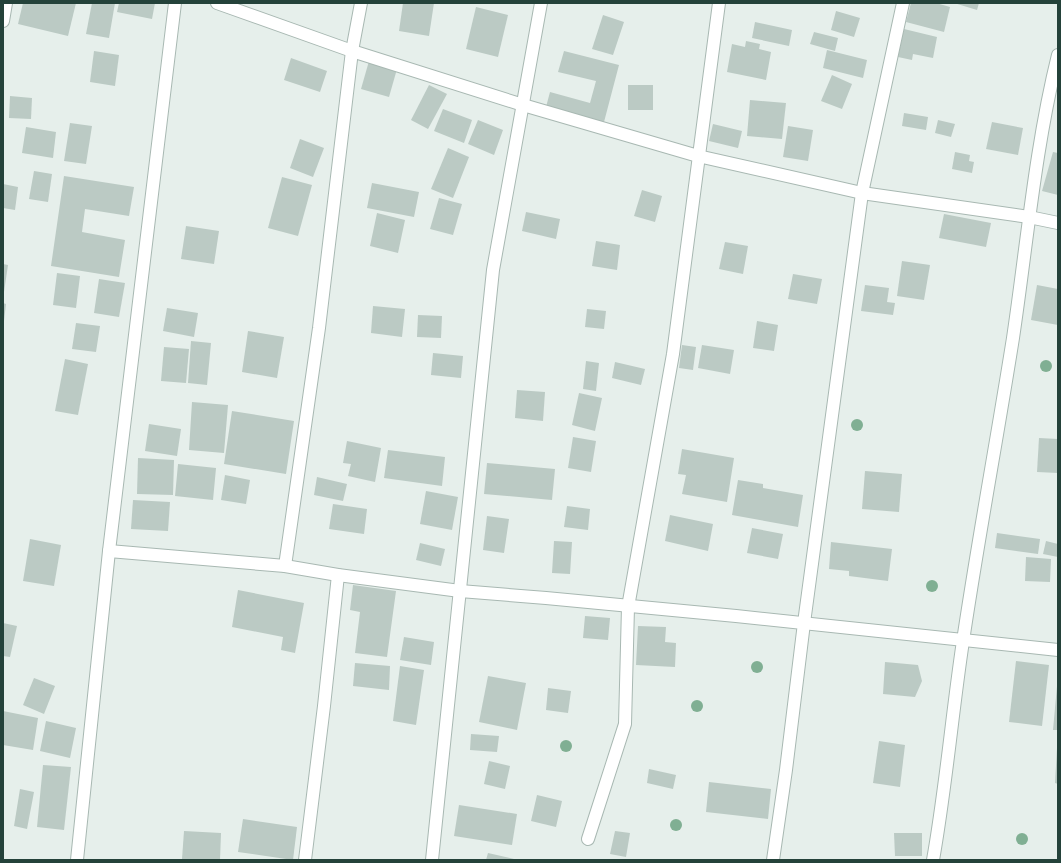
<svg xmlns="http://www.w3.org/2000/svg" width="1061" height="863" font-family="Lato,sans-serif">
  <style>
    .building { fill: #bbcac4 }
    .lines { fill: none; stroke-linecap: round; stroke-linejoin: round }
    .minor-casing { stroke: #a8b8b2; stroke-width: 14 }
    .minor { stroke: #fff; stroke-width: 12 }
    .tree { fill: #80af93 }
  </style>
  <rect width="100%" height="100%" fill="#e6efeb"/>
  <g class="building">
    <path d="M23,3H76L68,36L18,24Z"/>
    <path d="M92,3H115L109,38L86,34Z"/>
    <path d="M119,3H155L152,19L117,12Z"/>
    <path d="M403,3H434L429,36L399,31Z"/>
    <path d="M911,3H936L950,7L944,32L906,22Z"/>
    <path d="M954,3H979L977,10Z"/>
    <path d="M476,7L508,15L498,57L466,49Z"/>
    <path d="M836,11L860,18L854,37L831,30Z"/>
    <path d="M603,15L624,22L613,55L592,49Z"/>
    <path d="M755,22L792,30L789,46L752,38Z"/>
    <path d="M904,29L937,37L933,58L913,54L912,60L898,57Z"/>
    <path d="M814,32L838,38L835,51L810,44Z"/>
    <path d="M746,41L760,44L759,49L771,52L766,80L727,72L732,44L745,47Z"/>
    <path d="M827,50L867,60L863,78L823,68Z"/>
    <path d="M94,51L119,55L115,86L90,82Z"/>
    <path d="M564,51L619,65L604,122L546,107L550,92L590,103L596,81L558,72Z"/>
    <path d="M291,58L327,71L320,92L284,80Z"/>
    <path d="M369,61L397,69L389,97L361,89Z"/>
    <path d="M832,75L852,84L842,109L821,101Z"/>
    <path d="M429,85L447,94L428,129L411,120Z"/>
    <rect x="628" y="85" width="25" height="25"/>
    <path d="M10,96L32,98L31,119L9,118Z"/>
    <path d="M750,100L786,103L782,139L747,136Z"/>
    <path d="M443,109L472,120L464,143L434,131Z"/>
    <path d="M904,113L928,117L926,130L902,126Z"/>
    <path d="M478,120L503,130L494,155L468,144Z"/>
    <path d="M938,120L955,124L951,137L935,133Z"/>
    <path d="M992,122L1023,128L1018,155L986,149Z"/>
    <path d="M70,123L92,126L86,164L64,161Z"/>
    <path d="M713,124L742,131L738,148L709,141Z"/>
    <path d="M788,126L813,130L808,161L783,157Z"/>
    <path d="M26,127L56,132L53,158L22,153Z"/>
    <path d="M300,139L324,148L313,177L290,168Z"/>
    <path d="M448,148L469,157L453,198L431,189Z"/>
    <path d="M955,152L970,155L969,161L974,162L972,173L952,169Z"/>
    <path d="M1053,152L1058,153V195L1042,191Z"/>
    <path d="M34,171L52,174L48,202L29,199Z"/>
    <path d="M64,176L134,187L129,216L85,209L82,232L125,240L119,277L51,266Z"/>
    <path d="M282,177L312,185L298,236L268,228Z"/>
    <path d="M372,183L419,192L414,217L367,208Z"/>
    <path d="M3,184L18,187L15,210L3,208Z"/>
    <path d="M642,190L662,196L655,222L634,216Z"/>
    <path d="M439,198L462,204L453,235L430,229Z"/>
    <path d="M526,212L560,219L556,239L522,231Z"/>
    <path d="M377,213L405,220L398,253L370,246Z"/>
    <path d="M944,214L991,223L986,247L939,238Z"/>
    <path d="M186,226L219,231L214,264L181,259Z"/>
    <path d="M596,241L620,245L617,270L592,266Z"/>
    <path d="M725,242L748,246L743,274L719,269Z"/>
    <path d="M902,261L930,265L924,300L897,296Z"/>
    <path d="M3,264L8,265L4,292H3Z"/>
    <path d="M57,273L80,276L76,308L53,305Z"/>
    <path d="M793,274L822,279L817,304L788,299Z"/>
    <path d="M99,279L125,283L119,317L94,313Z"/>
    <path d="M865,285L889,288L887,302L895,303L893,315L861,311Z"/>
    <path d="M1037,285L1058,289V325L1031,320Z"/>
    <path d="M3,303L6,304L4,321H3Z"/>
    <path d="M373,306L405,309L402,337L371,333Z"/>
    <path d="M167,308L198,313L194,337L163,331Z"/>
    <path d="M587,309L606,311L604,329L585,327Z"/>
    <path d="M418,315L442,316L441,338L417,337Z"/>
    <path d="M757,321L778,325L774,351L753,348Z"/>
    <path d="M76,323L100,326L96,352L72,349Z"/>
    <path d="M248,331L284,337L277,378L242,372Z"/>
    <path d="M191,341L211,343L207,385L188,383Z"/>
    <path d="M682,345L696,347L693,370L679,368Z"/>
    <path d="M702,345L734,350L730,374L698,368Z"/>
    <path d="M164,347L189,349L186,383L161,381Z"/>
    <path d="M433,353L463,356L461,378L431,375Z"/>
    <path d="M65,359L88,364L78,415L55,411Z"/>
    <path d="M586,361L599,363L596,391L583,389Z"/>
    <path d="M615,362L645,369L641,385L612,378Z"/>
    <path d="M517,390L545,392L543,421L515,418Z"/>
    <path d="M579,393L602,398L595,431L572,425Z"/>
    <path d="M192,402L228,405L224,453L189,450Z"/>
    <path d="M232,411L294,421L286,474L224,464Z"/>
    <path d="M149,424L181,429L177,456L145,451Z"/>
    <path d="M573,437L596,441L591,472L568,468Z"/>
    <path d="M1039,438L1058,439V473L1037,472Z"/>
    <path d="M347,441L381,448L375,482L348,476L351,464L343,463Z"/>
    <path d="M682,449L734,458L727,502L682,494L686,475L678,474Z"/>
    <path d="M388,450L445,457L442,486L384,478Z"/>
    <path d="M138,458L174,460L173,495L137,494Z"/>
    <path d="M487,463L555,469L552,500L484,494Z"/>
    <path d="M178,464L216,468L213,500L175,496Z"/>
    <path d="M865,471L902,474L899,512L862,509Z"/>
    <path d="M225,475L250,480L246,504L221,500Z"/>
    <path d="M317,477L347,484L343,501L314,495Z"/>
    <path d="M738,480L763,484V488L803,495L798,527L732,515Z"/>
    <path d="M426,491L458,497L452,530L420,524Z"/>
    <path d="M133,500L170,502L168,531L131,529Z"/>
    <path d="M333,504L367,509L364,534L329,529Z"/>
    <path d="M567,506L590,509L588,530L564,527Z"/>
    <path d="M670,515L713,524L708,551L665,541Z"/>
    <path d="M487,516L509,519L504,553L483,550Z"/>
    <path d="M752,528L783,534L778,559L747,553Z"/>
    <path d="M997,533L1040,539L1038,554L995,548Z"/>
    <path d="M30,539L61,545L54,586L23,581Z"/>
    <path d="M554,541L572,542L570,574L552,573Z"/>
    <path d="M1046,541L1058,544V557L1043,554Z"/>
    <path d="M831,542L892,549L888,581L849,576V571L829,569Z"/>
    <path d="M420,543L445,549L441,566L416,560Z"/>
    <path d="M1026,557L1051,559L1050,582L1025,581Z"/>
    <path d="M353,585L396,591L387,657L355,653L360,612L350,610Z"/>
    <path d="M238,590L304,603L295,653L281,650L283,637L232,627Z"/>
    <path d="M585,616L610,618L608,640L583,638Z"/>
    <path d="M3,623L17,626L10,657L3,656Z"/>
    <path d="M638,626L666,627L665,642L676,643L675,667L636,665Z"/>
    <path d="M404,637L434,642L431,665L400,660Z"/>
    <path d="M1016,661L1049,665L1042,726L1009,722Z"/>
    <path d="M885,662L918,665L922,681L915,697L883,694Z"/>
    <path d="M355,663L390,666L389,690L353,686Z"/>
    <path d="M400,666L424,670L416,725L393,721Z"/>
    <path d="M488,676L526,683L517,730L479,722Z"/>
    <path d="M34,678L55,686L44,714L23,705Z"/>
    <path d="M1057,686H1058V730H1053Z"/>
    <path d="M548,688L571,691L568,713L546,710Z"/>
    <path d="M3,711L38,718L33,750L3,745Z"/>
    <path d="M46,721L76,728L70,758L40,751Z"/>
    <path d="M471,734L499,736L497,752L470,750Z"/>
    <path d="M879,741L905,745L900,787L873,783Z"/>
    <path d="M1057,748H1058V784L1055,783Z"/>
    <path d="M489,761L510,766L505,789L484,784Z"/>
    <path d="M43,765L71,767L64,830L37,827Z"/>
    <path d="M649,769L676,775L673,789L647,783Z"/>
    <path d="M709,782L771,789L768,819L706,812Z"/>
    <path d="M20,789L34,792L27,829L14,826Z"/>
    <path d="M537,795L562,801L556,827L531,821Z"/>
    <path d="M459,805L517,814L512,845L454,836Z"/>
    <path d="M243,819L297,827L293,860L238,852Z"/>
    <path d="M184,831L221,833L220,860L182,859Z"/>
    <path d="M615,831L630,833L626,857L610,854Z"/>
    <path d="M894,833H922V856H895Z"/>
    <path d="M488,853L514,859L513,860H486Z"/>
  </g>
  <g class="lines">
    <g class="minor-casing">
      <g id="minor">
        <path d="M217,3L352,51L523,105L698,156L862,193L1029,217L1058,223"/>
        <path d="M3,21L6,3"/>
        <path d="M109,551L285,566L338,575L460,591L546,598L736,616L1058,650"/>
        <path d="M285,566L319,328L352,51L361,3"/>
        <path d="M588,839L625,724L628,607L673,354L719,3"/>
        <path d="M77,860L109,551L175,3"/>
        <path d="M305,860L324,706L338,575"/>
        <path d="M432,860L493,270L541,3"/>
        <path d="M773,860L786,770L804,623L862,193L903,3"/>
        <path d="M933,860C946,787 952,714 963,641C978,540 997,439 1013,338C1027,244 1035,148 1058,55"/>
      </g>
    </g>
    <use href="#minor" class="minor"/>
  </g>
  <g class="tree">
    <circle cx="1046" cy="366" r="6"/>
    <circle cx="857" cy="425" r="6"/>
    <circle cx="932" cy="586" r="6"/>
    <circle cx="757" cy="667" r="6"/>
    <circle cx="697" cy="706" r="6"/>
    <circle cx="566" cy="746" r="6"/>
    <circle cx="676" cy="825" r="6"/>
    <circle cx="1022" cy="839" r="6"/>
  </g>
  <rect width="1061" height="863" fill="none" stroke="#24423a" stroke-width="8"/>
</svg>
